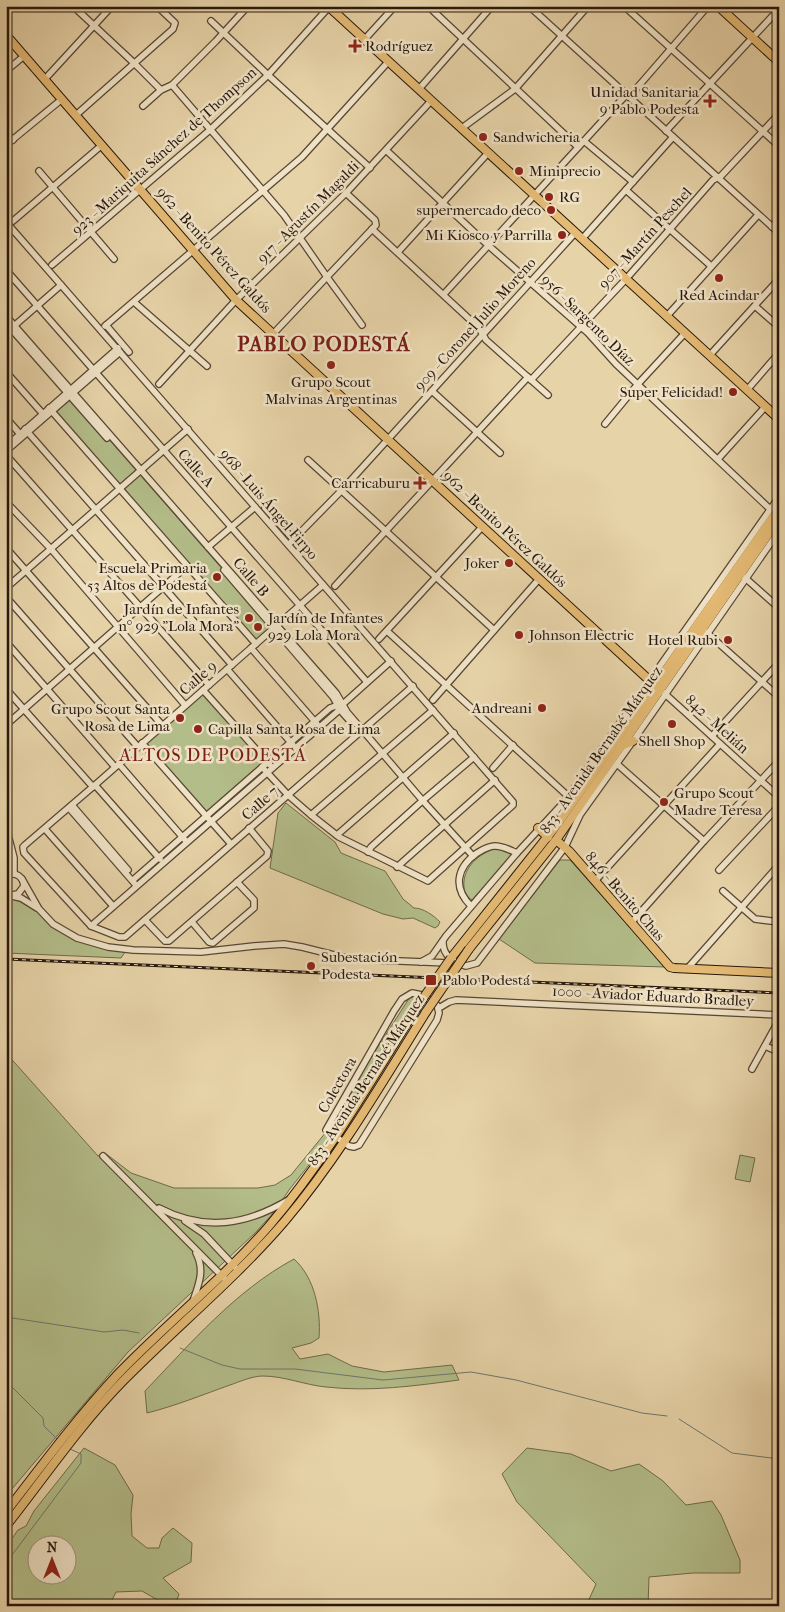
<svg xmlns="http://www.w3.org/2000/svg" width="785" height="1612" font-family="'IM FELL French Canon',serif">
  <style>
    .green { fill: #b3bd89; stroke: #6e6a4b; fill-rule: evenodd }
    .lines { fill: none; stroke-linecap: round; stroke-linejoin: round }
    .stream { stroke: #6b776e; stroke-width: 1 }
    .minor-casing { stroke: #584734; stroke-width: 8 }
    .major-casing { stroke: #28180d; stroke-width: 10 }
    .minor { stroke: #efe2c6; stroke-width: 5.5 }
    .major { stroke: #e4ba74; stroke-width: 8 }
    .rail-casing { stroke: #28180d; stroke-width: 3 }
    .rail { stroke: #efe2c6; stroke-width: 1; stroke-dasharray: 4; stroke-linecap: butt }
    .major-bridge-casing { stroke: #28180d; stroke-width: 10; stroke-linecap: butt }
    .major-bridge { stroke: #e4ba74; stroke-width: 8 }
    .poi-dot { fill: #8f2418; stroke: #efe2c6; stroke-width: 2 }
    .labels { text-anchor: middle; stroke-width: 5; stroke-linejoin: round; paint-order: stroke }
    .poi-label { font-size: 15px; fill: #28180d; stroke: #efe2c6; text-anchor: end }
    .street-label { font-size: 15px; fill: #28180d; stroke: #efe2c6 }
    .quarter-label { font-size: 18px; letter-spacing: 1px; fill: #7a1f14; stroke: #efe2c6 }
    .district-label { font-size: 20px; font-weight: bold; letter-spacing: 1px; fill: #7a1f14; stroke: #efe2c6 }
  </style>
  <rect width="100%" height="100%" fill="#e7d3a8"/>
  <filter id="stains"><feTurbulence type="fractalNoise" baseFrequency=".004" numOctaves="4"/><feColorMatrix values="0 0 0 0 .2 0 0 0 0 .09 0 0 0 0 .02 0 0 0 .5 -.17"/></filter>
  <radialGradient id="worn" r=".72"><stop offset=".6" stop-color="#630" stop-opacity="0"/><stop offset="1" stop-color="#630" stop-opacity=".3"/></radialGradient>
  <g class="green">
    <path d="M70,395L274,628L256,644L51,411Z"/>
    <path d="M203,694L263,762L206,812L147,745L148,741Z"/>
    <path d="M286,803L335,842L341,853L385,871L403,899L414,908C423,908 433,915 440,922L438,926L435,928L413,918L403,919L383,914L270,868L278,813Z"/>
    <path d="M497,848L510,853L512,856L472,900C467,897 464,893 464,887C462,868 479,853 497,848Z"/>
    <path d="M560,860H570L665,967L535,963L499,939Z"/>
    <path d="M6,897L24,903L35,910L56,929L100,948L125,952L121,958L6,953Z"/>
    <path d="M410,997H415L413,1004L328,1141L289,1190L275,1211L255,1233L128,1352L6,1496V1053L98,1156L105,1153L131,1173L174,1188H258L275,1185L291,1175L331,1126L356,1081Z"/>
    <path d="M740,1155L755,1158L750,1182L735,1179Z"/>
    <path d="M294,1259C315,1278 321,1311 319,1338L311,1343L292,1348L300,1359L328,1354L352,1366L384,1372L452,1365L459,1380C414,1386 371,1392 326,1387C305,1385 284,1376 263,1376C252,1376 239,1382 230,1385C202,1395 175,1406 147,1413L145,1391C191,1343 235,1291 294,1259Z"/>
    <path d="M84,1448L115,1465L133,1495L131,1514L132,1536L147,1548H159L162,1538L173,1528L192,1543L191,1562L163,1578L179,1594L175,1606H168L142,1591L116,1592L109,1606H6V1547L18,1530L26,1526L34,1511ZM38,1544H68V1574H38Z"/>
    <path d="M527,1448L571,1454L611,1471L639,1464L663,1481L686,1505L712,1501L721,1515L740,1560V1573H693L649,1577L648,1606H586L596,1584L517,1502L502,1474Z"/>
  </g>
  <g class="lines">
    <g class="stream">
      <path d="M6,1317L104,1332L123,1330L139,1333"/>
      <path d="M180,1348L222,1365L240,1369H295L383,1380L471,1372L516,1380L642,1413L667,1416"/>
      <path d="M6,1381L43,1418L44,1426L57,1439"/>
      <path d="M679,1419L732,1453L779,1459"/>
      <path d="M6,1563L81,1463V1454L70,1449"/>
    </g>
    <g class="minor-casing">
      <g id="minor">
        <path d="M73,6L134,63L161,90"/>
        <path d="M428,6L578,147"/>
        <path d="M529,6L779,233"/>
        <path d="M624,6L779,146"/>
        <path d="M211,21L268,75L370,168"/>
        <path d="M364,40L395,6"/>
        <path d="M6,71L24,56"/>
        <path d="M45,79L112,6"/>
        <path d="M172,85L284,215L327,277L362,325"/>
        <path d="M419,89L492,6"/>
        <path d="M629,97L708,6"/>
        <path d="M143,106L161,90L172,85L216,41L248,6"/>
        <path d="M76,115L173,29L175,23L157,6"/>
        <path d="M462,128L515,89L588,6"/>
        <path d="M666,131L779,9"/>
        <path d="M6,133L13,140"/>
        <path d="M584,141L633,182"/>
        <path d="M6,145L62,99"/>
        <path d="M387,151L489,246L588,333L616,364L770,509"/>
        <path d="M39,171L114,259"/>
        <path d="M626,190L711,266"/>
        <path d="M13,221L102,145"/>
        <path d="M6,222L513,802V805L428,881L339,837L311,815L288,795L262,767"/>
        <path d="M772,227L779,219"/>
        <path d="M372,229L479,328L486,340L548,395"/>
        <path d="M582,239L673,137"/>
        <path d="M398,252L488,153"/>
        <path d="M52,265L211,129L268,75L329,7"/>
        <path d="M6,270L367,682"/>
        <path d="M444,294L626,95"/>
        <path d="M134,302L207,366"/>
        <path d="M755,306L779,327"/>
        <path d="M6,316L336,693L347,712L423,801L473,856"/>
        <path d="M667,316L758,215"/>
        <path d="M6,323L107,438"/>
        <path d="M106,325L129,352"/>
        <path d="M105,326L302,157L388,62"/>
        <path d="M6,333L61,285"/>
        <path d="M273,334L376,225L375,220L346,193"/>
        <path d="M710,355L779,279"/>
        <path d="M6,372L43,414"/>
        <path d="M531,380L626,279L713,180L721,176L779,114"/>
        <path d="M159,384L236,300L346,193L431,101"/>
        <path d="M747,390L779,353"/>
        <path d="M432,391L500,453"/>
        <path d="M49,408L256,644"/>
        <path d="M6,418L20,434"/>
        <path d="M605,424L638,384L685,333"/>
        <path d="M25,429L232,665"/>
        <path d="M10,443L118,348"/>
        <path d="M6,451L120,352"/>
        <path d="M6,455L209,685"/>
        <path d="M718,459L765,407"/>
        <path d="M308,460L494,630"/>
        <path d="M6,502L51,549L185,705"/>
        <path d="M265,508L294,540"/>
        <path d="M291,542L342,490L575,233"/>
        <path d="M208,547L255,507"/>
        <path d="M6,548L162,725"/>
        <path d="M224,570L333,697L341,711L349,720"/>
        <path d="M743,576L779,608"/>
        <path d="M323,585L95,785L25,845L23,847L24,853L91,926L119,937H125L413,686"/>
        <path d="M335,586L528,377"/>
        <path d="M6,588L188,429"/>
        <path d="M6,597L138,747"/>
        <path d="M387,631L569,797"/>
        <path d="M706,632L779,697"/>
        <path d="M379,639L482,527"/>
        <path d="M6,642L115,767"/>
        <path d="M251,648L317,724"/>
        <path d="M227,669L293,745"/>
        <path d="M6,689L93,787"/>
        <path d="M203,690L270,765"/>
        <path d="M664,693L779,797"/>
        <path d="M433,700L539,579"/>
        <path d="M6,725L187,566"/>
        <path d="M712,736L779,663"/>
        <path d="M142,743L231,844"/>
        <path d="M119,764L185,840"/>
        <path d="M617,764L704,841"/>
        <path d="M493,768L513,745"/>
        <path d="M95,785L160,859"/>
        <path d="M72,805L128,870"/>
        <path d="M69,808L135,884"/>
        <path d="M311,815L433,710"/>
        <path d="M6,827L14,858V874"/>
        <path d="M45,829L113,906"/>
        <path d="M337,835L454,733"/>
        <path d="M368,852L371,847L421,802L474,757"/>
        <path d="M397,867L495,780"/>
        <path d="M719,870L779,806"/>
        <path d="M6,876C15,871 23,876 24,886L18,894L11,895L6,893"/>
        <path d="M22,879L39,909L53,924L77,938L108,947L133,950L201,952L254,946L284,944L302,947L350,959L449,963"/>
        <path d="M133,880L330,708L341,704"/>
        <path d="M595,881L720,744"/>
        <path d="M723,891L755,919L779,922"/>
        <path d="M12,896L21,898L37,908"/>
        <path d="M471,906C453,888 456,868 477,853C482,850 488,846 495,846C503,846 510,850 517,853"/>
        <path d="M145,920L165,941H169L267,856L268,851L249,828"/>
        <path d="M192,922L209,942L213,943L254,908V900L237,882"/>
        <path d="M631,923L704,841L779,761"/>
        <path d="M91,926L337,712L343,704L391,661"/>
        <path d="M443,941C442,955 454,963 466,966L477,963L565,847L580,815L633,741L779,531"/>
        <path d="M421,962L432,956L446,936L517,853L565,801L779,497"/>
        <path d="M687,969L779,865"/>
        <path d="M412,993L422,995L437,1005L439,1013L437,1020L359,1145L354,1147L349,1146L326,1130L394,1011L402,999Z"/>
        <path d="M439,1008L449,1002L456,1000L779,1015"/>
        <path d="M765,1046L779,1052"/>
        <path d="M752,1069L779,1020"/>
        <path d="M103,1156L227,1281"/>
        <path d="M159,1208C205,1232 247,1225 290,1199"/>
        <path d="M185,1221L204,1234L235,1267"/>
        <path d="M193,1301C199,1284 205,1270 196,1253"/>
      </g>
    </g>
    <g class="major-casing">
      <g id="major">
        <path d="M328,6L779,419"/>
        <path d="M718,6L779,62"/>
        <path d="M6,35L236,300L660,690"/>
        <path d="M621,746L633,741"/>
        <path d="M583,785L587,770"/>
        <path d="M538,828L548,837"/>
        <path d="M556,840L569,851L670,967L674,968L779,973"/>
        <path d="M469,949L556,840L779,519"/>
        <path d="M451,958L556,826L779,508"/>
        <path d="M6,1512C42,1465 78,1417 118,1374C167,1323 223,1279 269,1226C327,1158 370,1082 417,1007"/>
        <path d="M6,1526C44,1478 79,1426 122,1382C175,1328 235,1279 284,1222C339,1157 381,1084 426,1012"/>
      </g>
    </g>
    <use href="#minor" class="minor"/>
    <use href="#major" class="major"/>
    <g class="rail-casing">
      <path id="rail" d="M6,959L779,993"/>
    </g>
    <use href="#rail" class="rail"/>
    <g class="major-bridge-casing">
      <g id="major-bridge">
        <path d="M417,1007L451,958"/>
        <path d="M426,1012L469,949"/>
      </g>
    </g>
    <use href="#major-bridge" class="major-bridge"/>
  </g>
  <g class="poi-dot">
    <path d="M352.5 38.5h5v5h5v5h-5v5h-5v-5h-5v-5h5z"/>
    <path d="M707.5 93.5h5v5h5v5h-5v5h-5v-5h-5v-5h5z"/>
    <circle cx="483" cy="137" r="5"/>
    <circle cx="519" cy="171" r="5"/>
    <circle cx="549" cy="197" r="5"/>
    <circle cx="551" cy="210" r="5"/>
    <circle cx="562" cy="235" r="5"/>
    <circle cx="719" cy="278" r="5"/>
    <circle cx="331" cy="365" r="5"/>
    <circle cx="733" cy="392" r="5"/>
    <path d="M417.5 475.5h5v5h5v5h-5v5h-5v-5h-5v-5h5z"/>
    <circle cx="509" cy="563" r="5"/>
    <circle cx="217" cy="577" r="5"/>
    <circle cx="249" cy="618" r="5"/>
    <circle cx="258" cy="627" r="5"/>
    <circle cx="519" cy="635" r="5"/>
    <circle cx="728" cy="640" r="5"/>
    <circle cx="542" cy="708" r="5"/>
    <circle cx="180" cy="718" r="5"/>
    <circle cx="672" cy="724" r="5"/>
    <circle cx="198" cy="729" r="5"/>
    <circle cx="664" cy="802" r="5"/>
    <circle cx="311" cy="966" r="5"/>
    <rect x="425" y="974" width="12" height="12" rx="2.5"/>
  </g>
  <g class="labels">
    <g class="poi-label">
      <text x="365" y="51" text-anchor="start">Rodríguez</text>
      <text x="699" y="97">Unidad Sanitaria<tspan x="699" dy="17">9 Pablo Podesta</tspan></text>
      <text x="493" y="142" text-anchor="start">Sandwicheria</text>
      <text x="529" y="176" text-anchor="start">Miniprecio</text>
      <text x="559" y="202" text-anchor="start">RG</text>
      <text x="541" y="215">supermercado deco</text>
      <text x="552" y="240">Mi Kiosco y Parrilla</text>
      <text x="719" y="300" text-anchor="middle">Red Acindar</text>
      <text x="331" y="387" text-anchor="middle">Grupo Scout<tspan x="331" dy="17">Malvinas Argentinas</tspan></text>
      <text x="723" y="397">Super Felicidad!</text>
      <text x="410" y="488">Carricaburu</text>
      <text x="499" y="568">Joker</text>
      <text x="207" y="573">Escuela Primaria<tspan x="207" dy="17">53 Altos de Podestá</tspan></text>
      <text x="239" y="614">Jardín de Infantes<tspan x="239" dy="17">n° 929 "Lola Mora"</tspan></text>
      <text x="268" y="623" text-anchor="start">Jardín de Infantes<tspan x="268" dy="17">929 Lola Mora</tspan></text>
      <text x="529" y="640" text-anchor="start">Johnson Electric</text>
      <text x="718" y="645">Hotel Rubi</text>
      <text x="532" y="713">Andreani</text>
      <text x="170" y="714">Grupo Scout Santa<tspan x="170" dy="17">Rosa de Lima</tspan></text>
      <text x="208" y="734" text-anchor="start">Capilla Santa Rosa de Lima</text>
      <text x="672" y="746" text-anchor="middle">Shell Shop</text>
      <text x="674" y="798" text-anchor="start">Grupo Scout<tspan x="674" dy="17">Madre Teresa</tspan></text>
      <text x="321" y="962" text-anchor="start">Subestación<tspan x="321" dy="17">Podesta</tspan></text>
      <text x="442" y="985" text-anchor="start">Pablo Podestá</text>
    </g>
    <g class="street-label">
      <text transform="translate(164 151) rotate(-42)" y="5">923 - Mariquita Sánchez de Thompson</text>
      <text transform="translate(308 212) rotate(-45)" y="5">917 - Agustín Magaldi</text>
      <text transform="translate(645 238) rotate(-48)" y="5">907 - Martín Peschel</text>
      <text transform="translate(214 250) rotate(48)" y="5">962 - Benito Pérez Galdós</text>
      <text transform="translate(588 320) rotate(44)" y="5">956 - Sargento Díaz</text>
      <text transform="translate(475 324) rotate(-48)" y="5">909 - Coronel Julio Moreno</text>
      <text transform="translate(196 468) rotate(48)" y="5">Calle A</text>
      <text transform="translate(269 504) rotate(49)" y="5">968 - Luis Ángel Firpo</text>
      <text transform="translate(505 529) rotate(43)" y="5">962 - Benito Pérez Galdós</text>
      <text transform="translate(251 577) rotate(49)" y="5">Calle B</text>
      <text transform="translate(198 678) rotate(-41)" y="5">Calle 9</text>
      <text transform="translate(717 724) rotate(42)" y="5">842 - Melián</text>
      <text transform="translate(601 750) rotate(-55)" y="5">853 - Avenida Bernabé Márquez</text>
      <text transform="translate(260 803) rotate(-41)" y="5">Calle 7</text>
      <text transform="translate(625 896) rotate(49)" y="5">846 - Benito Chas</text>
      <text transform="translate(653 996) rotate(3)" y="5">1000 - Aviador Eduardo Bradley</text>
      <text transform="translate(366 1080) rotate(-57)" y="5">853 - Avenida Bernabé Márquez</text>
      <text transform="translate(337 1085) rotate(-60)" y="5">Colectora</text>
    </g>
    <g class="quarter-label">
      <text x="213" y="761">ALTOS DE PODESTÁ</text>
    </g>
    <g class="district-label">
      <text x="324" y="351">PABLO PODESTÁ</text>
    </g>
  </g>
  <rect width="785" height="1612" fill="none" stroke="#e7d3a8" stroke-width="25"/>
  <rect x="8" y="8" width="770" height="1597" fill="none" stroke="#28180d" stroke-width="2.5"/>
  <rect x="12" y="12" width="760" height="1587" fill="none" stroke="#28180d"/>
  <g transform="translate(52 1560)"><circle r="24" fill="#efe2c6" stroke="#9f917c"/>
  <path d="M0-4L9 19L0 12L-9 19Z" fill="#8f2418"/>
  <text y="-8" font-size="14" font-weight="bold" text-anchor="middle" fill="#28180d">N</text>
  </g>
  <rect width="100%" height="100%" filter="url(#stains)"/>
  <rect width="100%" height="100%" fill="url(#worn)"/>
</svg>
